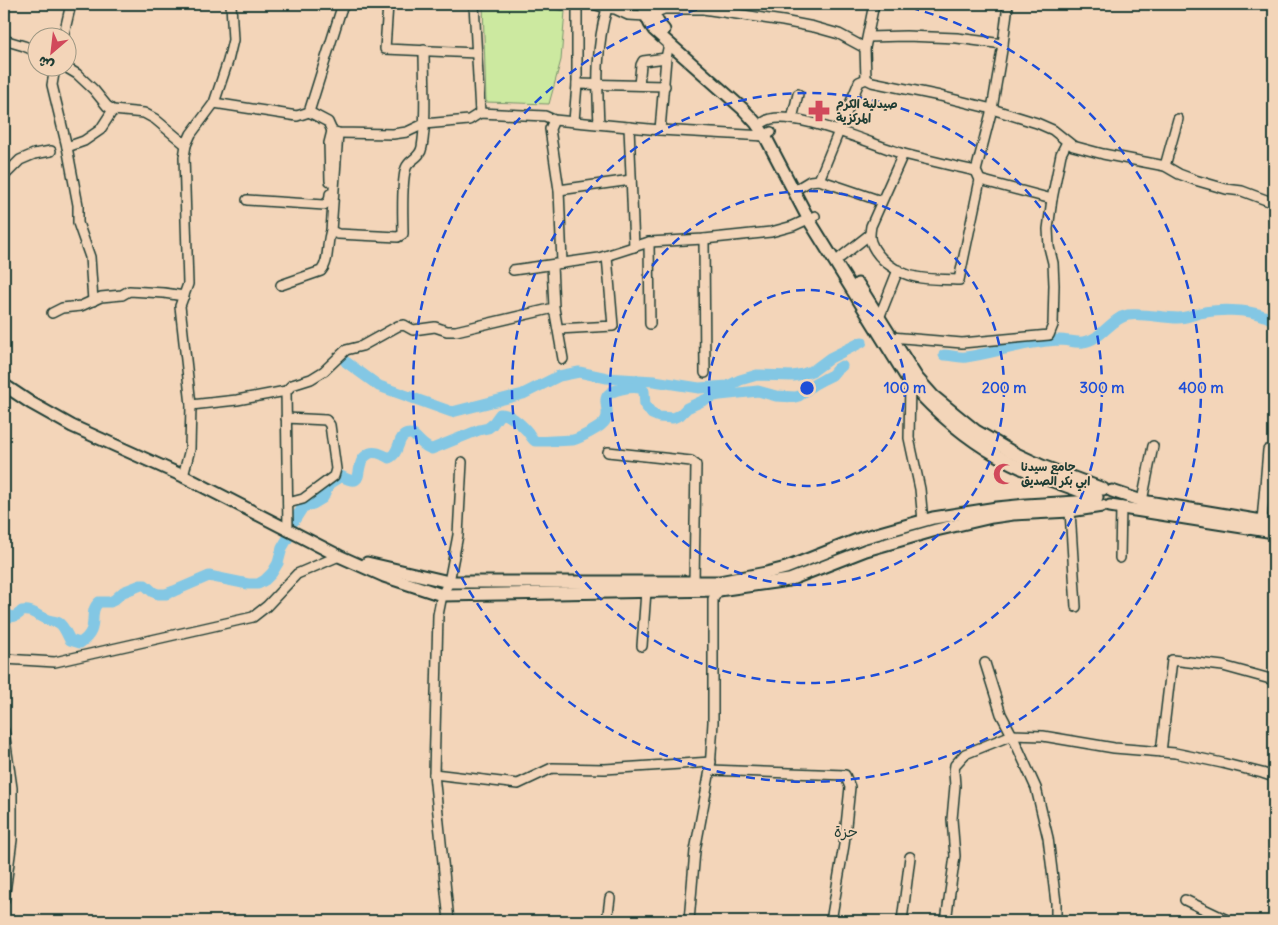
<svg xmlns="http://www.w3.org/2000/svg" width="1278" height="925" font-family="Delius,'Playpen Sans Arabic',sans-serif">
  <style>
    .green { fill: #cce9a0; stroke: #76936a }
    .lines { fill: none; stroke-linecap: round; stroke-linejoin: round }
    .river { stroke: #83c7e4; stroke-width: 11 }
    .minor-casing { stroke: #1f3d34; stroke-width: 12 }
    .major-casing { stroke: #1f3d34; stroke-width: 15 }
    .minor { stroke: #f3d5b9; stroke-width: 9 }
    .major { stroke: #f3d5b9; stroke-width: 11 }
    .ring { fill: none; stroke: #1d4ed8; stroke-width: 2.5; stroke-dasharray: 9 6 }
    .labels { text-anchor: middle; stroke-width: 4; stroke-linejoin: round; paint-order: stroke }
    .poi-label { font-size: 12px; font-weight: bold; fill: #1f3d34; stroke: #f3d5b9; text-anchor: start }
    .quarter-label { font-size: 15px; fill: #1f3d34; stroke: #f3d5b9 }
    .centre { fill: #1d4ed8; stroke: #f3d5b9; stroke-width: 2.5 }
    .ring-label { font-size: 15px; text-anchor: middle; font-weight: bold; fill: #1d4ed8; stroke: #f3d5b9; stroke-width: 4; stroke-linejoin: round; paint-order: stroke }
  </style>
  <rect width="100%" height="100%" fill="#f3d5b9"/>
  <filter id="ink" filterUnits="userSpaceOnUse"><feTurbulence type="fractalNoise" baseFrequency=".02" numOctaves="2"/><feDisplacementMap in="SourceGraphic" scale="10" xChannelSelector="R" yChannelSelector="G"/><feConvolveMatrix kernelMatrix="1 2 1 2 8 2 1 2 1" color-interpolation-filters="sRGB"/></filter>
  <g filter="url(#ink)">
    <path class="green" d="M483,4H520L565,11L561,60L549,104L486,102Z"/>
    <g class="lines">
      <g class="river">
        <path d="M944,355C951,355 959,358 966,357C998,352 1028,341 1060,340C1067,340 1075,343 1083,342C1102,340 1111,318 1128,315C1144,313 1162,318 1178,318C1186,318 1192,315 1200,313C1218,309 1246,309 1264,316C1268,317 1271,319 1274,321"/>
        <path d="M346,362L379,386L452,412L523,394L559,376L579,372L607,378L654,381L699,388L728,386L740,380L757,375L793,376L803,374L814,370L830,358L862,342"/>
        <path d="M294,521L303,507L313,504L323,498L330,483L341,476C368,491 352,464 367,455C370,452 374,452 378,453C382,454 385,456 389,458C401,453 396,435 409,434C416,433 421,447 432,449L479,430L488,428L492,425L500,414C510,414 521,424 528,432C530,435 532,439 535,441C537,442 569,440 573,440C580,438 602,427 605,421C610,414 605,406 606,399C608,388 633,387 640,388L644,391L645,405L652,414L659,417L673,418L680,415L687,408L711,397L720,395L758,391L776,396L795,397L799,396L813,385L824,379L832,375L837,369L842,366"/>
        <path d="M4,608C8,619 14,619 22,611C33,609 38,617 48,620C51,621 56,621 59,623C64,626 67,635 70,640L80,643C102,629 86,614 99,602H110L114,600L123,592L141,585H145L153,592L158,594H166L174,591L209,576L248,584H258L265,580L272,573L278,563L282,548L289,536"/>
      </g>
      <g class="minor-casing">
        <g id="minor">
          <path d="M388,4L385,49L477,53"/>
          <path d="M474,4L480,113"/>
          <path d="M592,4L607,8L615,9L628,15L646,16L664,9H703L783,21L814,27L839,34L865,48"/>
          <path d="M868,37L906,36L957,38L1003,44"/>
          <path d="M63,38L71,4"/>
          <path d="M4,40L24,46L38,52"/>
          <path d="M55,68L52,85L67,147L78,205V223L90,257L93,301"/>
          <path d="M67,68L77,74L94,90L107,106L113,110L144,113L155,119L186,145"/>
          <path d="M866,79L865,48L874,4"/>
          <path d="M577,84L665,86"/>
          <path d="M639,85L641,65L643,61L666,58"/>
          <path d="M214,103L297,116L309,112L341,10L345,4"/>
          <path d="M309,112L328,122L332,131L338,133L393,134L407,132L424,124L469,120L480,113L545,116L554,120L660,130L765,136L771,132"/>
          <path d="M792,119L798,94"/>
          <path d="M554,120L550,129L559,190L562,263"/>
          <path d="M574,121L577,84V4"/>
          <path d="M764,122C787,105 877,147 904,154C928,160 952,166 976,171"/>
          <path d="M599,124C597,84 596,46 607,8"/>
          <path d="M629,127L634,247"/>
          <path d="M660,130L666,58L669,44"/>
          <path d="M67,147L84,141L100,130L113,110"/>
          <path d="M903,154L871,226C870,232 869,237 871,242C877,259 898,274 916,277C929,280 945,279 959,280L980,180L976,171L992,109L1003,44L1008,4"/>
          <path d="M1165,166L1178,119"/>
          <path d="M4,176L20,160L34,154L51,151"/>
          <path d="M819,180L859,82L866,79L872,82L940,96L992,109L1037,123L1053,130L1073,146L1103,154L1165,166L1179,174L1195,180L1226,189L1242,191L1274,203"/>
          <path d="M980,180L1052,199"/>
          <path d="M330,181L329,143L332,131"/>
          <path d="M800,187L810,181L819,180L881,201"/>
          <path d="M559,190L631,180"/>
          <path d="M247,200L324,205C329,202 330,199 330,194"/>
          <path d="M331,231L338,234L398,237L403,234C403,217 401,182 406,168C409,159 420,159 422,147C427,118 424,80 424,50"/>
          <path d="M704,239L705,373"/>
          <path d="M649,242L650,324"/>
          <path d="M841,257L869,235"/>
          <path d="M552,265L554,308L563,359"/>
          <path d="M513,270L599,258L649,242L704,239L771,232L793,226L815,216"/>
          <path d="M281,285L321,271C330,261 326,243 331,231L338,133"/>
          <path d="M52,313L62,308L81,306L101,297L122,295L129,291L164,293L184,296"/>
          <path d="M879,318L898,270"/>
          <path d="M558,329L613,326L607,256"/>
          <path d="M891,337L962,343L1049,335L1053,325L1054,285L1053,263L1049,247L1048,229L1052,199L1061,154L1067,142"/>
          <path d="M910,383L909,438L920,489L923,521"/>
          <path d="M286,391L288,530"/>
          <path d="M191,405L237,400L286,391L292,385L311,379L324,371L346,350L362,346L398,326L404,325L413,330L435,327L447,331H456L554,308"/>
          <path d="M286,418L326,420L330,425L336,469L334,476L303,499L288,503"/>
          <path d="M608,452L691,461L696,465L694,582"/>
          <path d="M183,476L190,449L191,405L180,306L188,284L184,157L186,145L191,134L214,103L228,61L233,40L231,4"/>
          <path d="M1142,501L1153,446"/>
          <path d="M1070,511L1076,607"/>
          <path d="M1262,521L1268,450"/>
          <path d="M1120,558L1121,507"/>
          <path d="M642,646L646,591"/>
          <path d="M4,659L55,662L253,617L267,606L297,574L339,556"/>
          <path d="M985,663L1001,714L1012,735L1036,788L1048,838L1056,903V921"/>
          <path d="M4,731L12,788V840L4,900"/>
          <path d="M1161,752L1172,660L1223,666L1274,680"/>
          <path d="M710,770L845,775L850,787L844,845L831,921"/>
          <path d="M434,774L518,784L552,768L605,769L711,762"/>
          <path d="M1185,900L1229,921"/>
          <path d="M449,921L434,774L438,615L442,595L449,582L458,535L462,462"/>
          <path d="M607,921L610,898"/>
          <path d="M689,921L695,851L710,770L713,722V599L719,590V585"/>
          <path d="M902,921L910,857"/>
          <path d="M946,921L955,856L952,819L955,786L954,772L955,765L965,754L1012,735L1043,736L1114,748L1175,753L1222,763L1262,773L1274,777"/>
        </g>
      </g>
      <g class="major-casing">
        <g id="major">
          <path d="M644,4C645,14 647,21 654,30L743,109L756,123L765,136L809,220L910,383C934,410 966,438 998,456C1029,474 1064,485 1097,497"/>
          <path d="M652,4C654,15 656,22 664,30"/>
          <path d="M858,284L917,378L933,396L976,431L1012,452L1042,466L1103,489"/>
          <path d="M4,385L31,403L72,426L183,476L339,556L384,576L442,595L719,590L789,580L866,550L936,530L992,517L1013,514L1070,511L1102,506"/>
          <path d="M1112,491L1142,501L1274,523"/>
          <path d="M1110,506L1274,532"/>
          <path d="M367,563L449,582H719L766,573L786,568L862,538L933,518L997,508L1026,505L1093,501"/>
        </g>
      </g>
      <use href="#minor" class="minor"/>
      <use href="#major" class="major"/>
    </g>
  </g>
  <g class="ring">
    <circle cx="807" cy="388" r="98"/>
    <circle cx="807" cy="388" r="197"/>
    <circle cx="807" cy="388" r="295"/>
    <path d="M896 4A394 394 0 1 1 718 4"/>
  </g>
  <defs>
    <g id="pharmacy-bare" transform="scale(1.725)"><path d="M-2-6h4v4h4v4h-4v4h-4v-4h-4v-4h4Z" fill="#d1495b" stroke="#f3d5b9" stroke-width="2.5" paint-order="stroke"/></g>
    <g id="mosque-bare" transform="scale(1.725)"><path d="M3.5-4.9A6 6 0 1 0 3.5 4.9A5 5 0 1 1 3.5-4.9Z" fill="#d1495b" stroke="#f3d5b9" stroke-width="2.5" paint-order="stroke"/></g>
  </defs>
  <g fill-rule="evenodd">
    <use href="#pharmacy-bare" x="819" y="111"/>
    <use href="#mosque-bare" x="1004" y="474"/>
  </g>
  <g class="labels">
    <g class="poi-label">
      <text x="836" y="108">صيدلية الكرم<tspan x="836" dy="14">المركزية</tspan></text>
      <text x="1021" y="471">جامع سيدنا<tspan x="1021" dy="14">ابي بكر الصديق</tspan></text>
    </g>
    <g class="quarter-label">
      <text x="846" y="837">حزة</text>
    </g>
  </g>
  <circle cx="807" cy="388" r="8" class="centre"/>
  <g class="ring-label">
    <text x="905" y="393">100 m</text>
    <text x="1004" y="393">200 m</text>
    <text x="1102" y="393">300 m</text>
    <text x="1201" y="393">400 m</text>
  </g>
  <rect width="1278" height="925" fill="none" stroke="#f3d5b9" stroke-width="20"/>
  <rect x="10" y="10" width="1258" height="905" fill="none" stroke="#1f3d34" stroke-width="2" filter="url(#ink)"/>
  <g transform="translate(52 52) rotate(208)"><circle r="24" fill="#f3d5b9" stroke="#9e9884"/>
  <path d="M0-4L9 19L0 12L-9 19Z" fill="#d1495b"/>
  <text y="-8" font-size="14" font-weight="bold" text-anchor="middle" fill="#1f3d34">ش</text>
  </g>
</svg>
